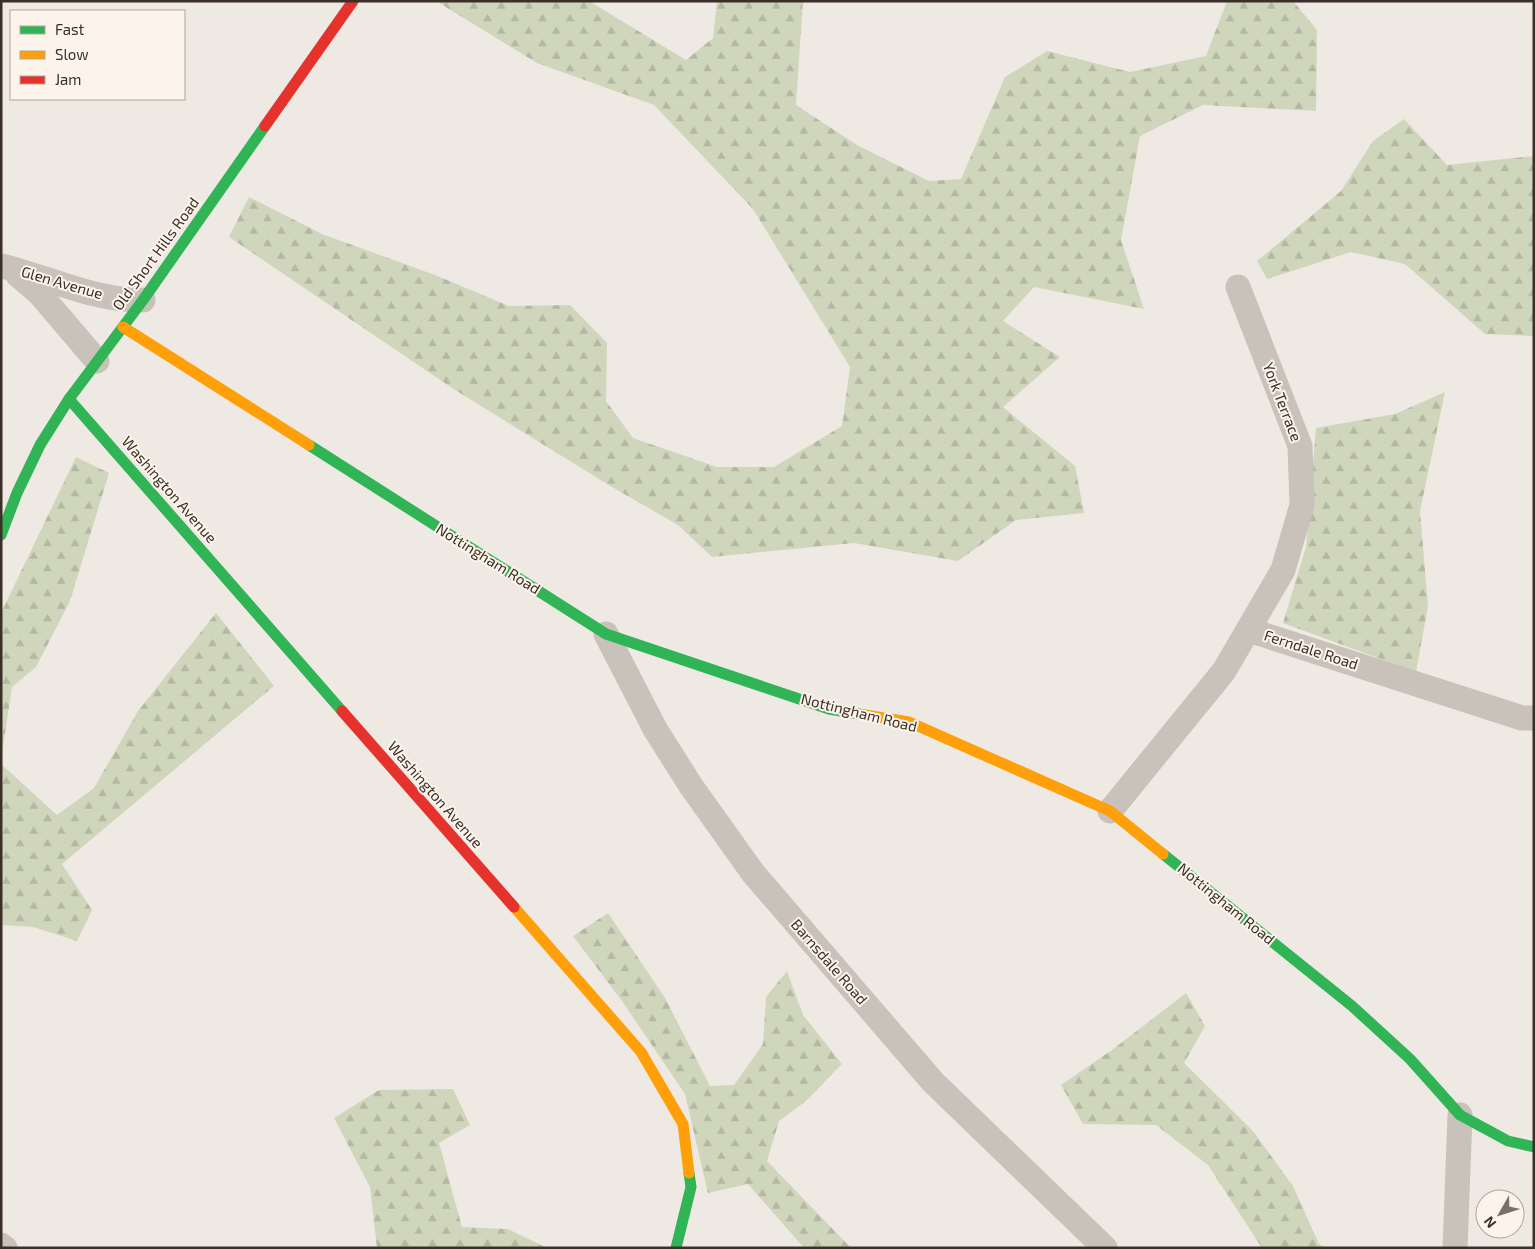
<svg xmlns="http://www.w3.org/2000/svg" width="1535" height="1249" font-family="'Exo 2',sans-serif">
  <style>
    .forest { fill: url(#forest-firs) }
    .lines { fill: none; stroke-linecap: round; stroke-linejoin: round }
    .street { stroke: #c9c2bb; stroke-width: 25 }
    .fast { stroke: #30b455; stroke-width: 11 }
    .slow { stroke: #ff9f0a; stroke-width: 11 }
    .jam { stroke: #e5322d; stroke-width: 11 }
    .labels { text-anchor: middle; stroke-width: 4; stroke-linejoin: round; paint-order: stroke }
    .street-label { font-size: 15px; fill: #3b2f28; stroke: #fcf4ea }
  </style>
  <defs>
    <pattern id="forest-firs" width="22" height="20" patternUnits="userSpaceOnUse" patternTransform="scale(1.25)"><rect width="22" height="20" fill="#d0d6bb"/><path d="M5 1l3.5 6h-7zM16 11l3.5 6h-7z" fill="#b4b8a1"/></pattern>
  </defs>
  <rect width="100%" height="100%" fill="#efe9e3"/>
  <g class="forest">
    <path d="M436,1H589L686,60L713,38L717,1H803L796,105L857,145L929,181L961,179L1005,77L1047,51L1130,72L1206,56L1227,1H1293L1317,30L1316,111L1203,105L1140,136L1121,240L1144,309L1034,287L1003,321L1060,357L1003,407L1075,466L1084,513L1016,520L958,561L854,543L712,557L678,525L612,487L452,388L229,237L249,197L322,234L435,275L509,306L570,305L607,343L606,401L633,438L717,467H774L842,426L850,367L753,209L654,105L537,63Z"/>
    <path d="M1404,119L1447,165L1534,156V336L1485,334L1405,264L1351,252L1267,279L1257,261L1341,191L1373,141Z"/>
    <path d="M1445,392L1420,511L1428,606L1416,672L1283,623L1306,547L1316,428L1395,414Z"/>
    <path d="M76,457L109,473L70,601L36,667L12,687L1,760V613Z"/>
    <path d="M216,613L274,686L62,864L92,910L77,941L33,927L1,925V764L57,815L94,788L138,711Z"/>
    <path d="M608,913L665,998L710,1086L734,1085L763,1044L766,997L787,971L803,1015L842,1064L806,1101L779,1121L767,1161L851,1248H804L748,1184L708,1193L685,1094L622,1001L573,936Z"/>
    <path d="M1186,993L1205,1026L1184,1063L1253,1131L1293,1186L1319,1244L1326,1248H1262L1208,1165L1156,1125L1083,1124L1061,1085L1112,1050Z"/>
    <path d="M453,1089L470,1125L439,1143L462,1227L508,1229L547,1248H377L370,1187L334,1118L379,1090Z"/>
  </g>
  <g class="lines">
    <g class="street">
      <path d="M1,266C48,277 94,301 143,300"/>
      <path d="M18,275L39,293L97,361"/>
      <path d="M1249,630L1522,718H1534"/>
      <path d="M606,634L655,729L691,786L753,873L933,1082L1105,1248"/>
      <path d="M1110,811L1224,671L1283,570L1302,505L1300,446L1238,287"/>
      <path d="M1,1245L5,1248"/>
      <path d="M1455,1248L1460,1115"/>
    </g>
    <g class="fast">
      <path d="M69,399L342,711"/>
      <path d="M309,445L606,634L829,709L859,714"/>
      <path d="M1,535L17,493L40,445L69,399L143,300L265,126"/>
      <path d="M1163,854L1352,1006L1410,1059L1460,1115L1508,1141L1534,1147"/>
      <path d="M676,1248L691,1187L689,1173"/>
    </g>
    <g class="slow">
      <path d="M123,327L309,445"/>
      <path d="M859,714L909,722L1110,811L1163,854"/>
      <path d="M514,907L641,1052L683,1124L689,1173"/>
    </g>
    <g class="jam">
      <path d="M265,126L353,1"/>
      <path d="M342,711L514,907"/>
    </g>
  </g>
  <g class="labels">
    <g class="street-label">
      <text transform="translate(156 254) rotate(-54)" y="5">Old Short Hills Road</text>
      <text transform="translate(62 283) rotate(16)" y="5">Glen Avenue</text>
      <text transform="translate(1282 402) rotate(69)" y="5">York Terrace</text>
      <text transform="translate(169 490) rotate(49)" y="5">Washington Avenue</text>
      <text transform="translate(488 559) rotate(32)" y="5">Nottingham Road</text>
      <text transform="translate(1311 650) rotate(18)" y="5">Ferndale Road</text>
      <text transform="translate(859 713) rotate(14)" y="5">Nottingham Road</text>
      <text transform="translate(435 795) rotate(49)" y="5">Washington Avenue</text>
      <text transform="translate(1226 904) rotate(39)" y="5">Nottingham Road</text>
      <text transform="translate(829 962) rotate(49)" y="5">Barnsdale Road</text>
    </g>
  </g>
  <rect width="1535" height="1249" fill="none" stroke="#3b2f28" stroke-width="5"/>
  <rect x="10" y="10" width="175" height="90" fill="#fcf4ea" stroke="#afa59c"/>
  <rect x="20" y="26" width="25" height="8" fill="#30b455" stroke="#afa59c"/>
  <text x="55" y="35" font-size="15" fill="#3b2f28">Fast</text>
  <rect x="20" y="51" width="25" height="8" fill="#ff9f0a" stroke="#afa59c"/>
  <text x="55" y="60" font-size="15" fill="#3b2f28">Slow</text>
  <rect x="20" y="76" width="25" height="8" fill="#e5322d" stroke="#afa59c"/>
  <text x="55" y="85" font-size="15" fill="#3b2f28">Jam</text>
  <g transform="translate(1500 1214) rotate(231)"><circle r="24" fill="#fcf4ea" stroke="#afa59c"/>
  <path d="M0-4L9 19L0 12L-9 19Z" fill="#7a7069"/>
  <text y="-8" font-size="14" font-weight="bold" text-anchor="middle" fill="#3b2f28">N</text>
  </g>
</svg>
